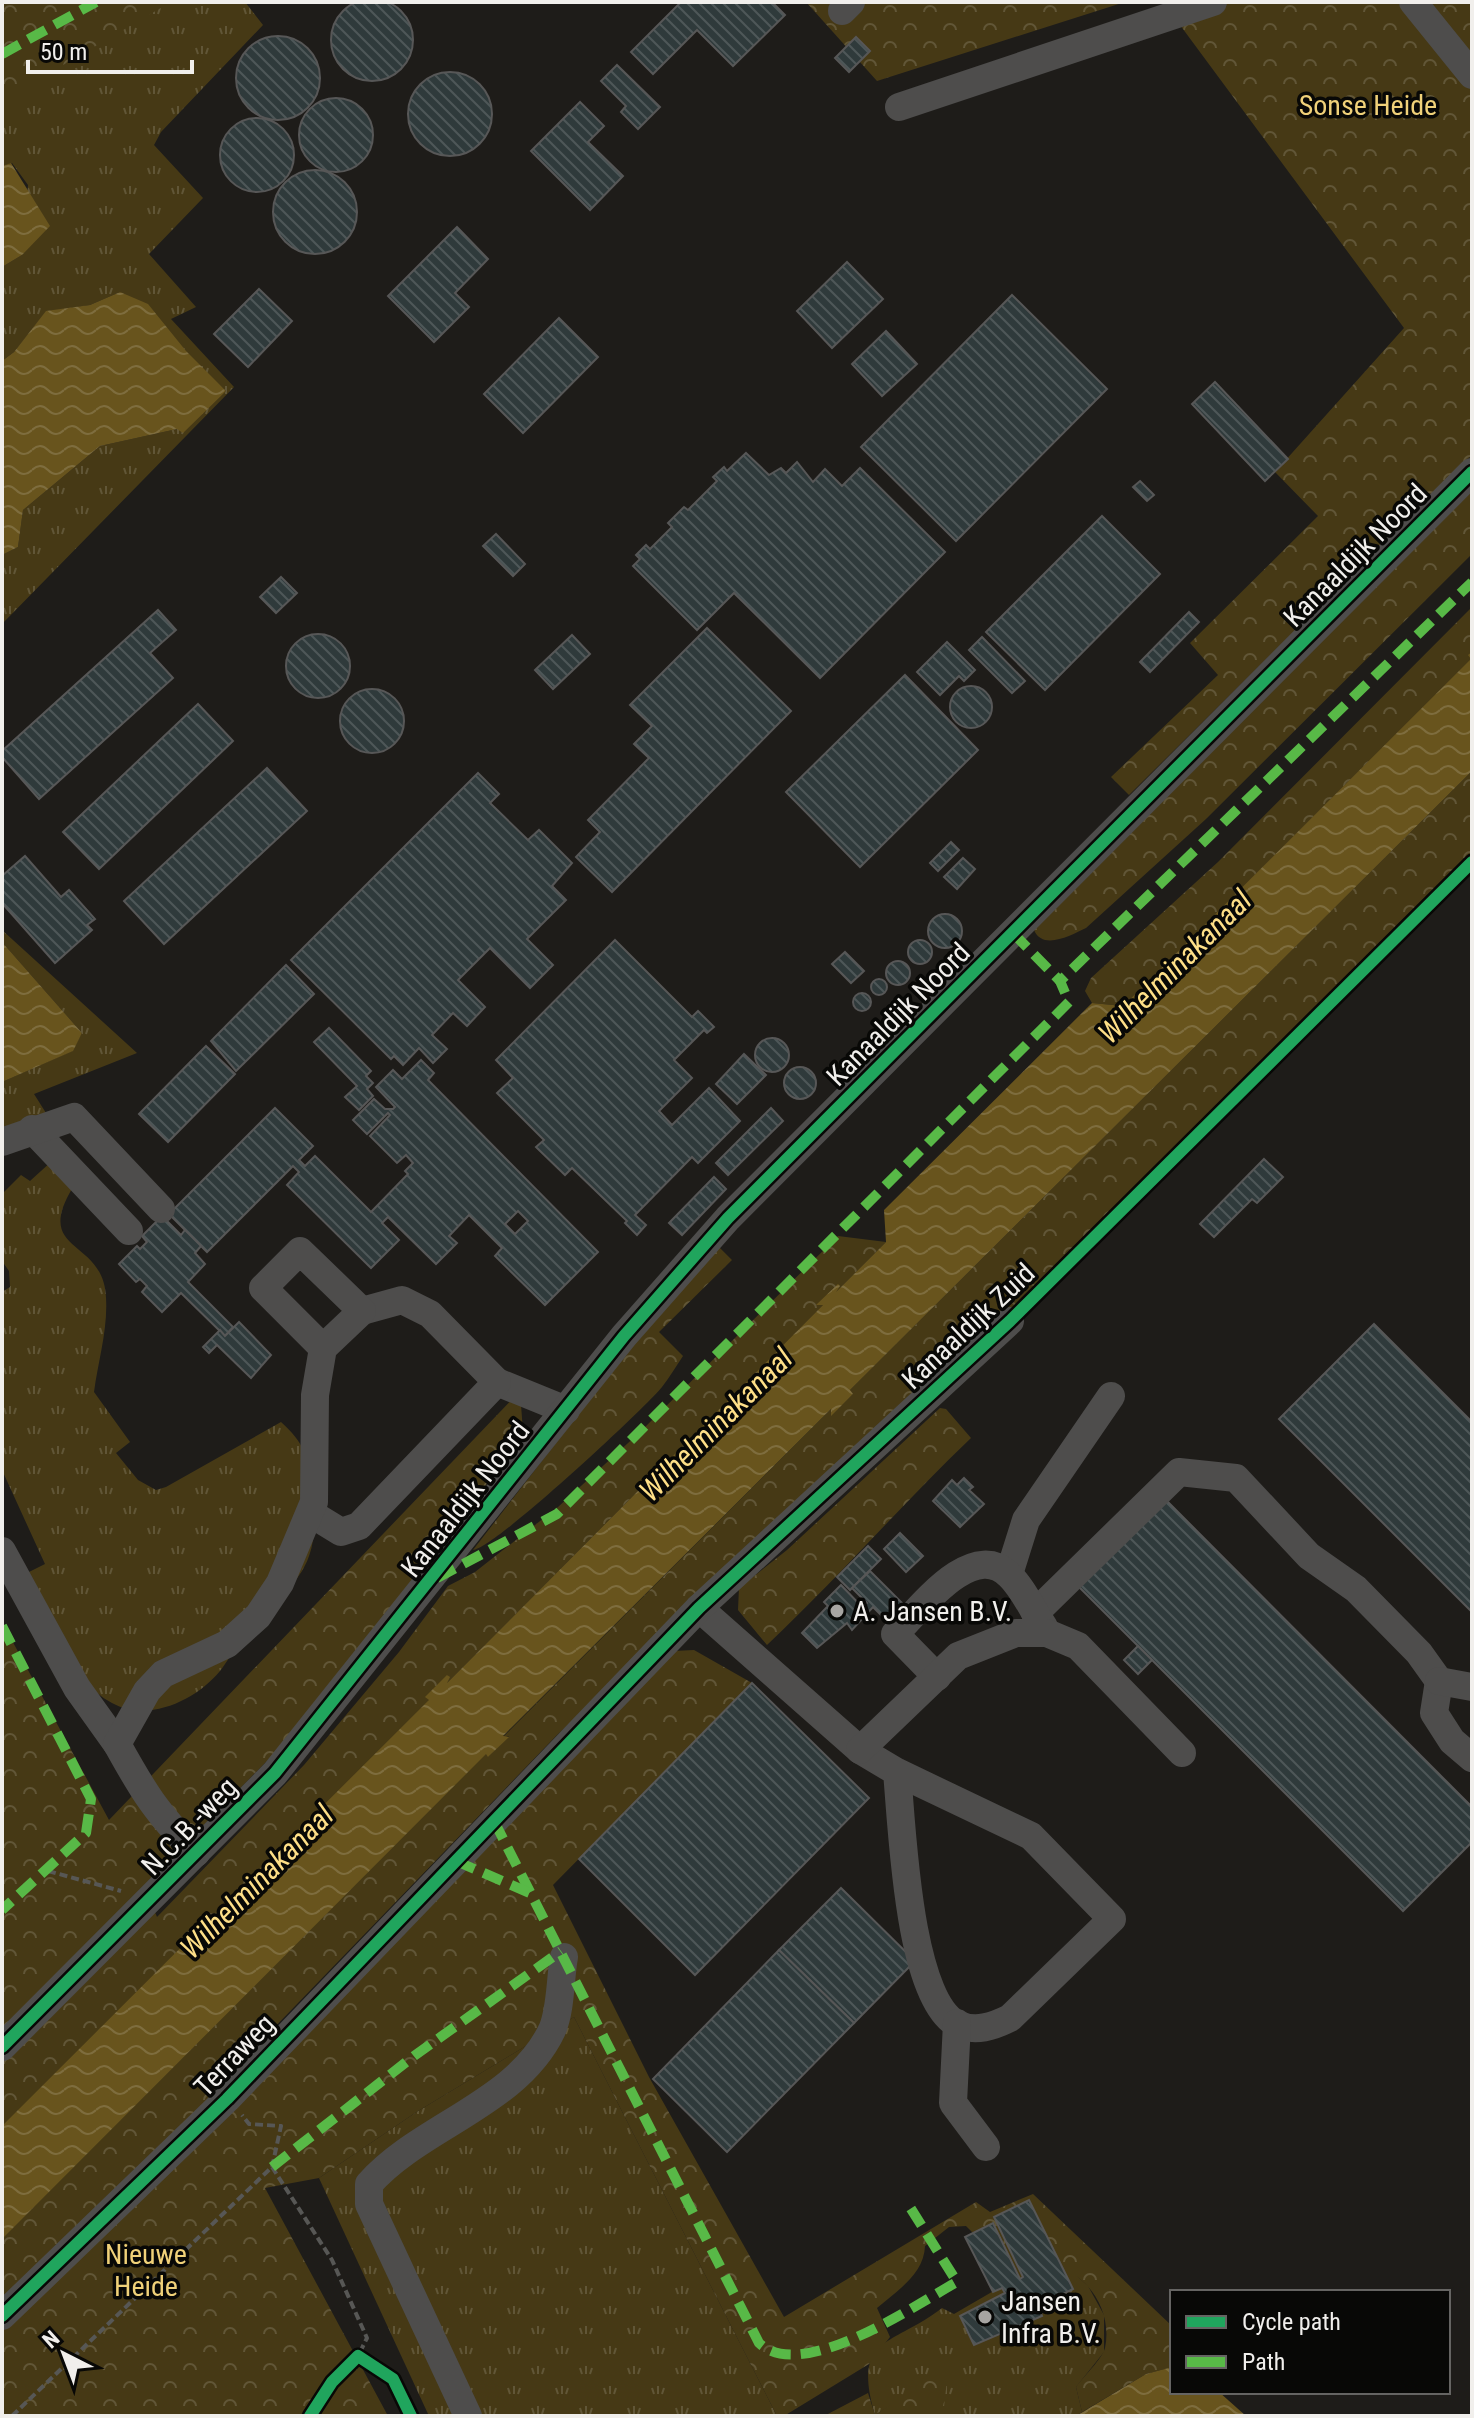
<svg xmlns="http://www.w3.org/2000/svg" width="1474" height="2418" font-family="'Roboto Condensed',sans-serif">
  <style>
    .grass { fill: url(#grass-tufts) }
    .forest { fill: url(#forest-crowns) }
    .water { fill: url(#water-waves) }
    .building { fill: url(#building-back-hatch); stroke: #575757; stroke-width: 2; fill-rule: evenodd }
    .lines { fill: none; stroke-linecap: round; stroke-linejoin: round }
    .path { stroke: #575755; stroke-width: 4; stroke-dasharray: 8 4; stroke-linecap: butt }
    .minor { stroke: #4e4d4c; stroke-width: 28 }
    .quiet { stroke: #58b947; stroke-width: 10; stroke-dasharray: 20 10; stroke-linecap: butt }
    .cycleway-casing { stroke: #080806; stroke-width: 17 }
    .cycleway { stroke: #20a55d; stroke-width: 12 }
    .poi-dot { fill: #a7a5a2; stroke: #080806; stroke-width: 3 }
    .labels { text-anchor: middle; stroke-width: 7; stroke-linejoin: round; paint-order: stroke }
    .park-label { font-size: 28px; fill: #f0d179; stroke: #080806 }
    .street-label { font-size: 28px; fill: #f1efec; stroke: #080806 }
    .poi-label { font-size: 28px; fill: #f1efec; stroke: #080806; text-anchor: start }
    .water-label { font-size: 30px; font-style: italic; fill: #fedf87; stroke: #080806 }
  </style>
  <defs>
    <pattern id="grass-tufts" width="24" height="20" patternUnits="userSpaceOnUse" patternTransform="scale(2)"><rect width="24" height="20" fill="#463915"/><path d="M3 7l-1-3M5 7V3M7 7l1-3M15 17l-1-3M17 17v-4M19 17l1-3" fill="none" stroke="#615637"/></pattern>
    <pattern id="forest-crowns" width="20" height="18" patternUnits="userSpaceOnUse" patternTransform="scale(2)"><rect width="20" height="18" fill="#463915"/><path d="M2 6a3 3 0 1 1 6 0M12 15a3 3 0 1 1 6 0" fill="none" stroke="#615637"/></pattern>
    <pattern id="water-waves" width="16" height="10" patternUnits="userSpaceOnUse" patternTransform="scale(2)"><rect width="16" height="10" fill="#68541d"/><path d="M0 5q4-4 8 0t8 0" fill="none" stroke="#7e6d3e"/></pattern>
    <pattern id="building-back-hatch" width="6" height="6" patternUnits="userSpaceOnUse" patternTransform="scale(2)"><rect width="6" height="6" fill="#2f3a3b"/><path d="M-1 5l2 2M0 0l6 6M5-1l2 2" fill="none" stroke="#4e5758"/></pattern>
  </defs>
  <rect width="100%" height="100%" fill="#1e1c19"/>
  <g class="grass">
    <path d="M163,2H245L263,25L161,132L154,145L203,198L149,254L196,307L171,319L234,387L2,624V555L18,547L23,510L100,446L177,429L226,391L120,292L90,305L46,312L14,352L2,361V267L22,255L28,185L12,163L2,166V95Z"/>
    <path d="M2,930L137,1053L34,1094L46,1113L2,1132V1082L72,1051L82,1033L2,942Z"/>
    <path d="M52,1161L73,1187C32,1255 104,1237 106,1298C108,1329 98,1362 94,1392L130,1442L116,1453L138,1480L156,1490L166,1487L281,1422C305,1444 306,1453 311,1485C325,1576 292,1578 241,1641C233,1650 228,1661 220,1671C196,1700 149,1723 112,1703C68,1680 49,1615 27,1573L45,1564L2,1470V1292L10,1287L9,1271L2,1261V1194L21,1175L30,1181Z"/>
    <path d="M574,2017L777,2416H429L319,2178L418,2111Z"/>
    <path d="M1047,2264L1069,2269L1088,2286L1104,2315V2352L1076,2387L1082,2412L1076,2416H943L942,2412L901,2399L875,2415C851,2335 894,2346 942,2308L954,2314L997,2289L985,2265L1027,2268Z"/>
  </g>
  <g class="forest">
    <path d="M2,2H171L46,75L2,105Z"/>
    <path d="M806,2H1125L877,81Z"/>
    <path d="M1163,2H1472V455L1129,795L1111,777L1218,675L1190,643L1318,516L1275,472L1404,328Z"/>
    <path d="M1472,489V554L1206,819L1086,928C1071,935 1043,951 1034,930Z"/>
    <path d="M1472,607V652L1469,655L1472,659L1123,1006L1092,1003L1085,991L1091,978L1218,862Z"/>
    <path d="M1472,771V855L1103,1228L557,1735L211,2093L221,2111L674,1651L694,1650L752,1683L553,1885L649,2077L784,2317L976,2202L990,2212L1033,2194L1172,2326V2367L1146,2374L1082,2412L1076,2387C1084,2376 1102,2359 1105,2348C1116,2297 1063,2244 1016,2276L966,2226L949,2227L925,2246C924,2274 897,2291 877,2308L890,2337L869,2364L784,2416H777L574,2017L418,2111L319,2178L265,2188L388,2416H2V1622L109,1820L520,1391L523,1432L405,1601L320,1707L144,1886L157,1917L304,1765L399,1652L448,1586L475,1572L558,1507L639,1433L838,1236L886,1242L447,1683L448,1675L426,1697L489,1751L488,1757L509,1736L502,1738L833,1407L831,1415L853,1394H846Z"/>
    <path d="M718,1246L732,1260L659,1332L683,1356C676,1366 670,1377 662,1387C643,1410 494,1549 473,1550L645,1328Z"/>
    <path d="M940,1408L946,1409L971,1438C901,1505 838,1578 767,1645L738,1610L739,1588L787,1550Z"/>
    <path d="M939,2372L947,2380L943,2416H824L868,2393L875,2415Z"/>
  </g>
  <g class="water">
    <path d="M11,163L50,226L22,255L2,267V166Z"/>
    <path d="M120,292L148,304L186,351L226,391L183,433L177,429L100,446L23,510L18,547L2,555V361L14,352L46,311L90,305Z"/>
    <path d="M1472,652V771L850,1390L853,1394L831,1416V1409L503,1736L509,1737L488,1757L486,1754L2,2239V2126L429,1700L425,1697L447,1675L450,1677L447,1683L823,1305H816L838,1284L840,1286L836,1292L886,1242L884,1210L1092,1003L1123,1006L1471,659L1468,655Z"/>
    <path d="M2,942L82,1033L73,1051L2,1082Z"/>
    <path d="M1172,2367V2392H1219L1246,2416H1076L1146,2374Z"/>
  </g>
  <g class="building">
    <circle cx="372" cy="40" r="41"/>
    <path d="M681,2H772L785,15L733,66L697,30L653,74L631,52Z"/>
    <circle cx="278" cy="78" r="42"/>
    <path d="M856,37L870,51L849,72L835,58Z"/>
    <path d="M617,65L660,107L638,129L621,112L626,106L601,81Z"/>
    <circle cx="450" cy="114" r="42"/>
    <circle cx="336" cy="135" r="37"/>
    <path d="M580,102L604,126L588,142L623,176L590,210L531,151Z"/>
    <circle cx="257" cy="155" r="37"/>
    <circle cx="315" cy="212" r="42"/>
    <path d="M457,227L488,259L455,293L469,307L434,342L388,296Z"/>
    <path d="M847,262L883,299L832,348L797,311Z"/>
    <path d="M259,289L292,321L248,367L214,334Z"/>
    <path d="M1012,295L1107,389L956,541L861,447Z"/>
    <path d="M559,318L598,357L523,433L484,394Z"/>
    <path d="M886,331L917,364L882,396L852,364Z"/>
    <path d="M1215,382L1288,459L1265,481L1192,404Z"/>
    <path d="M746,453L769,475L781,468L786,473L797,462L813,482L825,469L842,486L860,468L945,552L820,678L734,593L697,630L633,566L640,559L636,555L646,545L650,549L672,527L668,523L684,507L688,510L717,481L713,477L724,467L727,471Z"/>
    <path d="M1140,481L1154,495L1147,501L1133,487Z"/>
    <path d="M1102,516L1160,574L1045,690L986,632Z"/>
    <path d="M496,534L525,564L513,576L483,546Z"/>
    <path d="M281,577L297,593L276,613L260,597Z"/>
    <path d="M158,610L176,630L150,653L173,678L39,799L2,757V751Z"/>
    <path d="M1189,612L1199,622L1150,672L1140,662Z"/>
    <path d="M707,628L791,711L612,892L576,857L600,832L588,820L649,758L634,744L652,726L630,705Z"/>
    <circle cx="318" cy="666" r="32"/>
    <path d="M572,635L590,654L553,689L535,670Z"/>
    <path d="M982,637L1025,681L1012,693L969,650Z"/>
    <path d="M947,642L975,670L964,681L959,676L940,695L917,672Z"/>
    <path d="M905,675L978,750L860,867L786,792Z"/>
    <circle cx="971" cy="707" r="21"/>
    <circle cx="372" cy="721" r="32"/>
    <path d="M198,704L233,741L99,869L63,832Z"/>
    <path d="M267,768L307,811L164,944L124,901Z"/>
    <path d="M478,773L499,794L490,803L528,840L539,830L572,863L552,886L566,900L527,939L553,965L530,988L490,948L458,980L485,1007L467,1026L453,1013L432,1035L447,1049L433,1063L419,1048L403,1065L394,1056L391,1059L291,960Z"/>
    <path d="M951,842L959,850L938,871L930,863Z"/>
    <path d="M25,856L61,897L69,890L95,919L87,925L92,930L55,963L2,903V876Z"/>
    <path d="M963,858L975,869L957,889L944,877Z"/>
    <circle cx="945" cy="931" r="17"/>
    <circle cx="920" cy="952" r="12"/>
    <path d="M615,940L692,1017L698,1011L714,1027L707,1033L704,1030L674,1060L692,1078L659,1111L672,1125L709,1088L740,1121L698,1163L692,1157L635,1215L646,1225L637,1235L625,1223L627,1221L572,1168L565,1175L536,1147L544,1140L497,1093L513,1078L496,1060Z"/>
    <path d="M845,952L864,971L851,983L832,964Z"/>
    <circle cx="898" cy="973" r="12"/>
    <path d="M286,965L314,994L236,1071L211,1041Z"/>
    <circle cx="879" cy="987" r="8"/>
    <circle cx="862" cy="1002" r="9"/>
    <path d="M329,1028L371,1071L366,1076L373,1083L367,1089L373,1096L359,1110L345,1097L357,1086L314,1042Z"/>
    <circle cx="772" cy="1055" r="17"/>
    <path d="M206,1046L235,1074L168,1142L139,1114Z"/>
    <path d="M744,1054L766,1075L737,1104L716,1084Z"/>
    <path d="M421,1060L434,1073L428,1080L598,1252L545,1305L495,1256L502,1248L469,1215L449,1236L457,1243L436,1264L388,1217L382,1223L399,1240L371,1268L287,1185L299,1172L293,1166L207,1252L169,1214L275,1108L313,1146L299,1160L305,1166L315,1156L371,1212L408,1174L405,1171L413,1163L406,1155L397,1163L370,1136L390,1115L388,1113L367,1134L353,1120L374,1099L385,1109H393L395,1107L376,1087L393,1070L402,1079ZM518,1211L528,1221L515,1234L505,1224Z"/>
    <circle cx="800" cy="1083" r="16"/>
    <path d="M771,1108L783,1121L728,1175L716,1163Z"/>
    <path d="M1264,1159L1283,1177L1257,1203L1252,1199L1214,1237L1200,1224Z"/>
    <path d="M714,1177L726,1189L682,1235L669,1223Z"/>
    <path d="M162,1216L181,1235L185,1230L201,1246L195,1253L205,1264L188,1282L233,1327L225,1336L181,1293L162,1312L142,1292L147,1286L140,1279L136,1282L119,1264L137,1246L140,1249L147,1242L142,1236Z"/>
    <path d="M239,1322L271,1355L251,1378L217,1345L209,1353L203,1347L220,1330L225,1336Z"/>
    <path d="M1374,1324L1472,1422V1612L1279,1419Z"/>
    <path d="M964,1478L973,1487L969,1490L984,1504L960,1527L933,1501L952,1480L957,1485Z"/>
    <path d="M1166,1500L1472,1807V1842L1403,1911L1079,1587Z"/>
    <path d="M900,1533L923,1556L906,1572L884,1549Z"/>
    <path d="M868,1546L881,1559L850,1590L837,1577Z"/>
    <path d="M870,1571L904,1605L887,1621L873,1607L852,1630L847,1623L817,1648L802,1633L828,1606L824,1602L841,1585L862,1607L867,1603L852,1588Z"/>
    <path d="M1138,1646L1152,1660L1138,1674L1124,1660Z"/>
    <path d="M752,1683L869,1798L695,1975L579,1859Z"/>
    <path d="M841,1888L915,1961L854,2023L779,1950Z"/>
    <path d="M779,1950L854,2023L727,2152L653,2079Z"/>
    <path d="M1029,2200L1073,2289L1038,2307L1042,2316L974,2345L960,2316L1005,2293L1002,2288L993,2292L965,2237L993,2223L1020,2279L1023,2277L994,2217Z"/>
  </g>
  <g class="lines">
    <g class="path">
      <path d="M48,1871L121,1891"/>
      <path d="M272,2167L332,2260L367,2338L358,2356"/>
      <path d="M12,2416L272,2167L281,2126L249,2124L242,2115"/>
    </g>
    <g class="minor">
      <path d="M1413,2L1472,75"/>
      <path d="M842,11L851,2"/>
      <path d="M899,107L1213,2"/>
      <path d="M32,1129L129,1231"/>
      <path d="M2,1142L74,1117L161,1209"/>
      <path d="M497,1382L566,1410"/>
      <path d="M310,1513L341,1532L359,1526L497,1382L430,1314L402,1300L362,1311"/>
      <path d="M2,1551L77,1688L117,1744"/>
      <path d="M1009,1574L1026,1520L1111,1396"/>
      <path d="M699,1608L860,1750L897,1772L1031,1836L1112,1919L1010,2018C994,2026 975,2033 957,2024C908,1998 902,1826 897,1772"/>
      <path d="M1035,1613L1179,1472L1236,1478L1309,1556L1356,1589L1419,1653L1439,1681"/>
      <path d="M937,1677L895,1634C919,1610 972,1538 1009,1575C1023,1588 1033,1611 1044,1627"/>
      <path d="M1439,1681L1434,1713L1452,1741L1472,1758"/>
      <path d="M1439,1681L1472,1687"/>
      <path d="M860,1750L958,1656L1016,1633H1047L1078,1646L1182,1753"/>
      <path d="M196,1853C156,1812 144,1793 117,1744L147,1691L163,1674L227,1644L258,1616L280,1583L314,1502L315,1395L323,1348L362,1311L300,1251L263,1288L323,1348"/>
      <path d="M957,2023L953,2103L986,2147"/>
      <path d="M2,2047L275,1773L624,1336L728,1218L1472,472"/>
      <path d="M2,2316L227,2099L699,1608L1010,1321"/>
      <path d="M468,2416L369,2204V2184C420,2126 517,2104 552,2030C561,2010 560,1979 564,1957"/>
    </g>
    <g class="quiet">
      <path d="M2,54L96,2"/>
      <path d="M1013,933L1060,981"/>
      <path d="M437,1578L557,1514L1069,1002L1060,981L1472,582"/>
      <path d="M2,1626L91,1799L86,1833L2,1910"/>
      <path d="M494,1821L759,2343C801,2384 915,2305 957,2282L908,2204"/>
      <path d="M456,1861L532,1894"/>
      <path d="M272,2167L414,2056L561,1951"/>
    </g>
    <g class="cycleway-casing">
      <g id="cycleway">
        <path d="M2,2047L275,1773L624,1336L728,1218L1472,472"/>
        <path d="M2,2316L227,2099L699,1608L1010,1321L1472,862"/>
        <path d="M310,2416L332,2382L358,2356L393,2379L411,2416"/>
      </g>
    </g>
    <use href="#cycleway" class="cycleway"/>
  </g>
  <g class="poi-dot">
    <circle cx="837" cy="1611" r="8"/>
    <circle cx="985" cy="2317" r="8"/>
  </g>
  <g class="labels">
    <g class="park-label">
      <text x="1368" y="115">Sonse Heide</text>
      <text x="146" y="2264">Nieuwe<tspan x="146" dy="32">Heide</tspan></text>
    </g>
    <g class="street-label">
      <text transform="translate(1355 555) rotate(-45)" y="10">Kanaaldijk Noord</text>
      <text transform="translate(898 1014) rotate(-45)" y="10">Kanaaldijk Noord</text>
      <text transform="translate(968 1326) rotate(-43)" y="10">Kanaaldijk Zuid</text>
      <text transform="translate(465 1499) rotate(-52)" y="10">Kanaaldijk Noord</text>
      <text transform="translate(189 1826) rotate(-46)" y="10">N.C.B.-weg</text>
      <text transform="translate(234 2055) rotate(-46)" y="10">Terraweg</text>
    </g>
    <g class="poi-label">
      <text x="853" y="1621">A. Jansen B.V.</text>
      <text x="1001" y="2311">Jansen<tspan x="1001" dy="32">Infra B.V.</tspan></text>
    </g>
    <g class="water-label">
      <text transform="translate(1175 967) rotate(-45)" y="10">Wilhelminakanaal</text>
      <text transform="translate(716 1425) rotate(-45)" y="10">Wilhelminakanaal</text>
      <text transform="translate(257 1882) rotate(-45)" y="10">Wilhelminakanaal</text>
    </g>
  </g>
  <rect width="1474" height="2418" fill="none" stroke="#f1efec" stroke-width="8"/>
  <rect x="1170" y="2290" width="280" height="104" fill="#080806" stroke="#656462" stroke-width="2"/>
  <rect x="1186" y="2316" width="40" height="12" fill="#20a55d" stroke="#656462" stroke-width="2"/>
  <text x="1242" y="2330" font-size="24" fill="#f1efec">Cycle path</text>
  <rect x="1186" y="2356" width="40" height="12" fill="#58b947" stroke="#656462" stroke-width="2"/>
  <text x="1242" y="2370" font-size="24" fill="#f1efec">Path</text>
  <g transform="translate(64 2354) rotate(318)" stroke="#080806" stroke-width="6" paint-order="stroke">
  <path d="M0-6L14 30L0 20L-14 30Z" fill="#f1efec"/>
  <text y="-12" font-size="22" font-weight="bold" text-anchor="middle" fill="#f1efec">N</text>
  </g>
  <path d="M28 60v12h164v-12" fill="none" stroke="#f1efec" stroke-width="4"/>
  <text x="40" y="60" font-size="24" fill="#f1efec" stroke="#080806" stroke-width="6" paint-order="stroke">50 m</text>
</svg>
